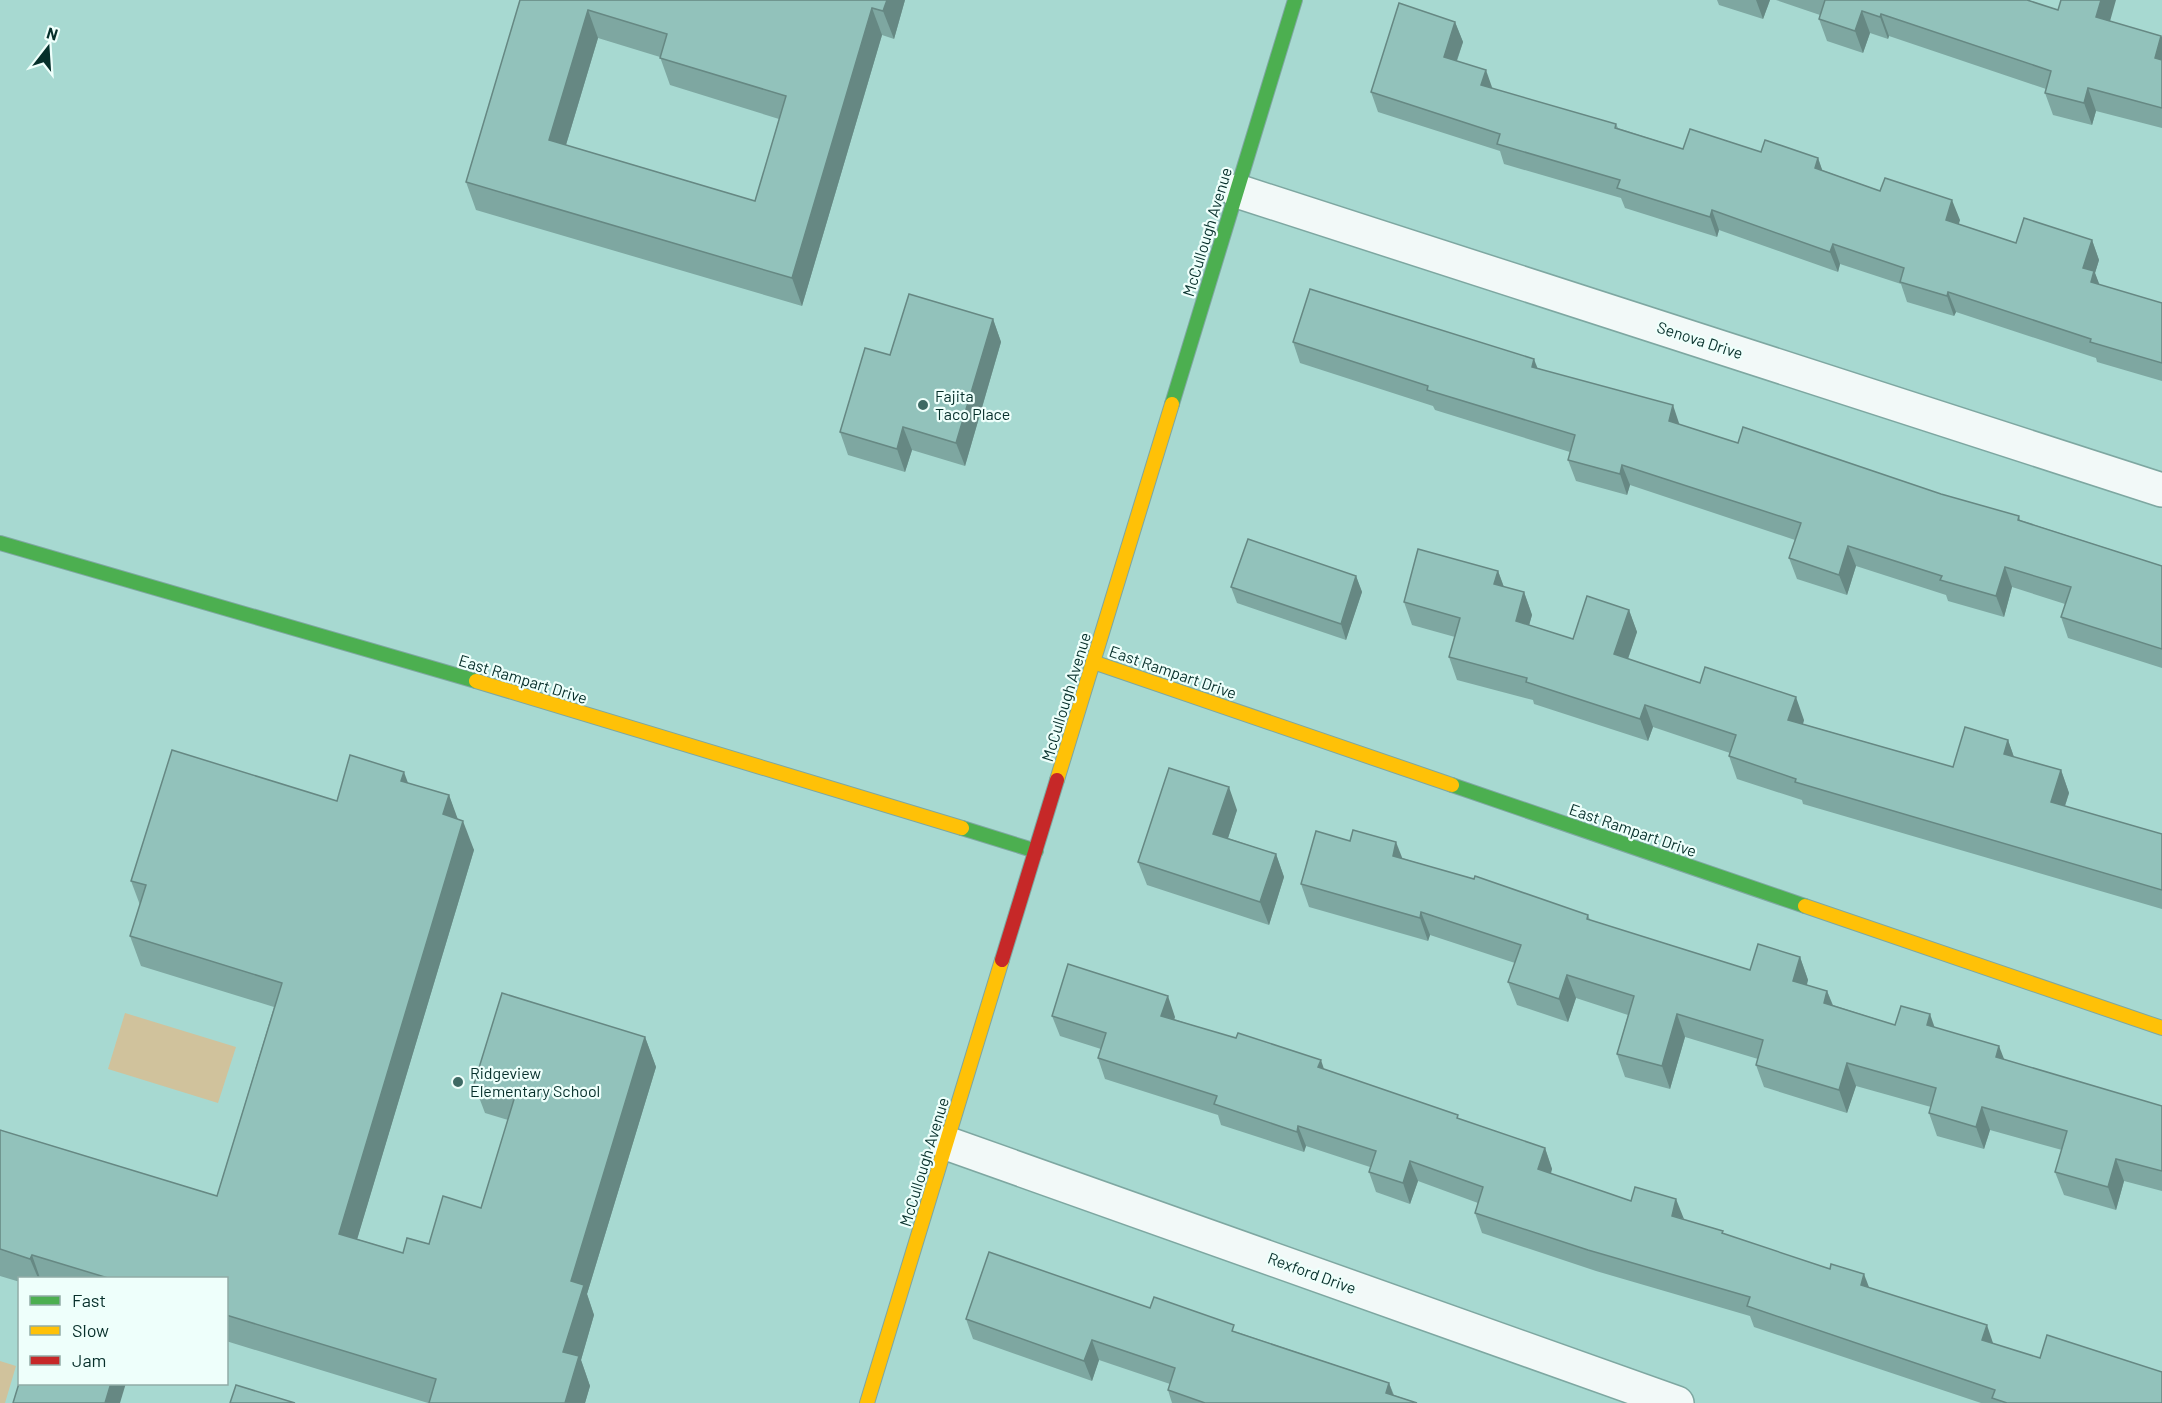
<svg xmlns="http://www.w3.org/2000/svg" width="2162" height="1403" font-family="Barlow,sans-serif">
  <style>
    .grass { fill: #d0c29c }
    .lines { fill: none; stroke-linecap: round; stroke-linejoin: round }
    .street-casing { stroke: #7ea7a1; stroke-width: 36 }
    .fast-casing { stroke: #7ea7a1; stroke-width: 16 }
    .slow-casing { stroke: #7ea7a1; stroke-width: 16 }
    .jam-casing { stroke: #7ea7a1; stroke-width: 16 }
    .street { stroke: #f2f9f8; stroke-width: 33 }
    .fast { stroke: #4caf50; stroke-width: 14 }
    .slow { stroke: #ffc107; stroke-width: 14 }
    .jam { stroke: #c62828; stroke-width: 14 }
    .wall { fill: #7ea7a1; fill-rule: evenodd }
    .shaded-wall { fill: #668883 }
    .building { fill: #92c2bb; stroke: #668883; stroke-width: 1.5; fill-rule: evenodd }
    .poi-dot { fill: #3e6a64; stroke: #eefffb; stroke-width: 2 }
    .labels { text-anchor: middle; stroke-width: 4.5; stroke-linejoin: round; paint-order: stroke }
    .street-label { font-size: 16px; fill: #062f2a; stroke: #eefffb }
    .poi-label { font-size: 16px; fill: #062f2a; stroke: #eefffb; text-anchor: start }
  </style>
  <rect width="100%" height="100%" fill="#a7d9d1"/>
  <g class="grass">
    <path d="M125,1013L236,1047L218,1103L108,1069Z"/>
    <path d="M0,1361L16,1366L5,1403H0Z"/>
  </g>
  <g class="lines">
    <g class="street-casing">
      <g id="street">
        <path d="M1237,191L2162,490"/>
        <path d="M946,1143L1677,1403"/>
      </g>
    </g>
    <g class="fast-casing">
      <g id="fast">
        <path d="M1172,404L1295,0"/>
        <path d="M0,543L476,681"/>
        <path d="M1452,785L1805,906"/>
        <path d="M962,828L1036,851"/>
      </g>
    </g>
    <g class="slow-casing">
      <g id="slow">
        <path d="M1093,662L1452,785"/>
        <path d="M476,681L962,828"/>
        <path d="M1057,780L1172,404"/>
        <path d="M1805,906L2162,1028"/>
        <path d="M867,1403L1002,960"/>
      </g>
    </g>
    <g class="jam-casing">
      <path id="jam" d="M1002,960L1057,780"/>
    </g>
    <use href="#street" class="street"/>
    <use href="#fast" class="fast"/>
    <use href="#slow" class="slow"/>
    <use href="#jam" class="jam"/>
  </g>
  <g class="wall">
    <path d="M520,0H905L894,39L882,35L802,306L476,210L466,182ZM598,38L660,57L670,85L779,119L755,201L566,145Z"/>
    <path d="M1717,0H1770L1763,19L1719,5Z"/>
    <path d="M1776,0H2027L2058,10L2110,21L2162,37V128L2096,111L2092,125L2053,115L2045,93L2046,89L1889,36L1888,39L1870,33L1863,53L1827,41L1819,19L1820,15Z"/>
    <path d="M1455,22L1463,42L1457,61L1493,89L1616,124L1618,128L1683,149L1761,152L1818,158L1822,170L1960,220L1958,224L2016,243L2092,240L2099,260L2095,273L2099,285L2162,303V381L2097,362L2096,358L1956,312L1954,316L1907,302L1901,284L1840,264L1838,272L1719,230L1717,237L1625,208L1621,198L1504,164L1500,151L1378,112L1371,92Z"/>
    <path d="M993,319L1001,342L965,466L912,450L905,472L848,455L840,432L890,355Z"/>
    <path d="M1293,342L1538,368L1680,425L1738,443L1941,494L2019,516L2020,520L2162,566V668L2068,638L2061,617L2065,604L2012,587L2004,617L1948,601L1946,595L1856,566L1847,595L1797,579L1789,558L1795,540L1630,485L1627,495L1576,481L1568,460L1570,452L1435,410L1433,406L1300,363Z"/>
    <path d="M1498,571L1504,587L1524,592L1532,615L1529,625L1573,639L1629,610L1637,632L1628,659L1804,720L1803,724L1953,767L2008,740L2014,757L2061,770L2069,793L2065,806L2162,834V909L1803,804L1802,800L1737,779L1729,756L1730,753L1653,727L1648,741L1534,704L1533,700L1457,680L1449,657L1455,637L1412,625L1404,602Z"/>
    <path d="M1356,576L1362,592L1346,640L1237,603L1231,587Z"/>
    <path d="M408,783L449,795L457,819L474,850L357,1239L403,1253L429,1244L481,1208L508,1120L485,1113L474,1084L645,1037L656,1067L587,1294L594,1315L581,1360L590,1386L585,1403H428L226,1341V1278H20V1282L0,1276V1130L217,1196L274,1007L141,966L130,936L140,905L131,881Z"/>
    <path d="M1237,810L1228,838L1276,854L1284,877L1269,925L1147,885L1138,862Z"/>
    <path d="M1350,841L1402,858L1588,915L1590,920L1750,970L1800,957L1808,980L1807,985L1827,991L1833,1005L1895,1025L1935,1028L2004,1060L2162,1106V1191L2124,1181L2116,1210L2064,1195L2055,1172L2062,1150L1990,1130L1984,1149L1937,1136L1929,1113L1931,1107L1856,1086L1847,1113L1764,1087L1756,1065L1758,1059L1685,1037L1670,1089L1625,1077L1617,1054L1628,1015L1576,998L1568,1022L1517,1005L1508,982L1515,963L1430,935L1428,941L1309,907L1301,884Z"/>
    <path d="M1052,1016L1175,1017L1174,1019L1324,1069L1459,1119L1545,1148L1552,1169L1551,1174L1684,1220L1869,1288L1994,1344L2162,1403H1981L1754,1327L1750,1316L1596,1271L1482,1233L1475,1213L1478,1203L1418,1181L1410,1204L1376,1192L1369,1172L1370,1167L1306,1146L1304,1152L1221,1125L1218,1115L1105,1079L1098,1058L1101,1049L1060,1036Z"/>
    <path d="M1150,1308L1237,1332L1389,1383L1394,1395L1417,1403H1172L1168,1390L1170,1384L1099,1360L1092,1381L973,1339L966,1319Z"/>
  </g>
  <g class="shaded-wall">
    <path d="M887,0H905L894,39L883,11Z"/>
    <path d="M1756,0H1770L1763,19Z"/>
    <path d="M2101,0H2116L2105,39L2096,17Z"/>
    <path d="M872,8L882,35L802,306L792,278Z"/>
    <path d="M588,10L598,38L559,168L549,140Z"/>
    <path d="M1862,11L1870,33L1863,53L1855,31Z"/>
    <path d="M1881,14L1889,36L1888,39L1880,17Z"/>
    <path d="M1455,22L1463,42L1451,77L1444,57Z"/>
    <path d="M2161,36L2162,37V77L2155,58Z"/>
    <path d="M1486,70L1493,90L1481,85Z"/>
    <path d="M2088,88L2096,111L2092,125L2084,103Z"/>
    <path d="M1818,158L1825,178L1815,168Z"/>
    <path d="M1952,200L1960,220L1954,240L1946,220Z"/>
    <path d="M1712,210L1719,230L1717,237L1710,217Z"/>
    <path d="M2092,240L2099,260L2095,273L2102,291L2092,284L2083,268Z"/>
    <path d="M1833,244L1840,264L1838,272L1830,252Z"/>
    <path d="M1948,292L1956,312L1954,316L1947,296Z"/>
    <path d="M993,319L1001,342L965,466L956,443Z"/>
    <path d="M1534,359L1542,380L1532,367Z"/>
    <path d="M1673,405L1680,426L1669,421Z"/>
    <path d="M903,427L912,450L905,472L897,449Z"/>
    <path d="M1622,465L1630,485L1627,495L1620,474Z"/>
    <path d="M1848,546L1856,566L1847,595L1839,575Z"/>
    <path d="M2005,567L2012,587L2004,617L1996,596Z"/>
    <path d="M1498,571L1506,593L1494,584Z"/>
    <path d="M1356,576L1362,592L1346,640L1341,624Z"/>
    <path d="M1524,592L1532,615L1524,643L1516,621Z"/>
    <path d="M1629,610L1637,632L1622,676L1614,654Z"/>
    <path d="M1796,697L1804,720L1797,742L1788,720Z"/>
    <path d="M1645,705L1653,727L1648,741L1640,719Z"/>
    <path d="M2008,740L2016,763L2004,754Z"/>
    <path d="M2061,770L2069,793L2059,824L2051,802Z"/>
    <path d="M404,772L415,802L401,781Z"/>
    <path d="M1229,787L1237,810L1222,857L1213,834Z"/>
    <path d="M449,795L460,825L443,814Z"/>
    <path d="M463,821L474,850L350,1263L339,1234Z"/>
    <path d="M1396,842L1405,865L1393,856Z"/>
    <path d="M1276,854L1284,877L1269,925L1260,902Z"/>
    <path d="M1421,912L1430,935L1428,941L1420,918Z"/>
    <path d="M1800,957L1808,980L1801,1003L1793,981Z"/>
    <path d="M1567,975L1576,998L1568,1022L1559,999Z"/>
    <path d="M1827,991L1836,1014L1824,1003Z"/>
    <path d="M1168,996L1175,1017L1169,1036L1161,1016Z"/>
    <path d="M1677,1014L1685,1037L1670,1089L1662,1066Z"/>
    <path d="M1930,1014L1938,1037L1927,1025Z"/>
    <path d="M645,1037L656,1067L587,1294L594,1315L581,1360L590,1386L585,1403H565L563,1352L571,1281Z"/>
    <path d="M1999,1046L2008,1069L1996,1057Z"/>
    <path d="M1321,1060L1328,1081L1318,1067Z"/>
    <path d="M1847,1063L1856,1086L1847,1113L1839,1090Z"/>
    <path d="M1982,1107L1990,1130L1984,1149L1976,1127Z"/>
    <path d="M1298,1126L1306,1146L1304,1152L1297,1132Z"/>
    <path d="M1545,1148L1552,1169L1545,1190L1538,1169Z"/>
    <path d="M2116,1159L2124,1181L2116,1210L2108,1187Z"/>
    <path d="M1410,1161L1418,1181L1410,1204L1403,1183Z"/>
    <path d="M1676,1199L1684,1219L1672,1216Z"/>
    <path d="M32,1255L40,1278H38L30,1259Z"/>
    <path d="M1864,1274L1872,1295L1861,1285Z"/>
    <path d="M1987,1325L1994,1346L1982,1340Z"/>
    <path d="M1092,1340L1099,1360L1092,1381L1084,1361Z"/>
    <path d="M111,1383H126L120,1403H105Z"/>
    <path d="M1389,1383L1396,1403L1386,1393Z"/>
  </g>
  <g class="building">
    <path d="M520,0H887L883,11L872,8L792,278L466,182ZM588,10L667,34L660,58L786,96L755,201L549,140Z"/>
    <path d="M1825,0H2027L2058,10L2061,0H2101L2096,17L2161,36L2155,58L2162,60V108L2088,88L2084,103L2045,93L2051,71L1881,14L1880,17L1862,11L1855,31L1819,19Z"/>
    <path d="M1399,3L1455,22L1444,57L1486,70L1481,85L1616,124L1615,128L1683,149L1690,129L1761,152L1765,140L1818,158L1815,168L1880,191L1885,178L1952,200L1946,220L2016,243L2024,218L2092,240L2083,268L2094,271L2091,282L2162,303V363L2090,342L2091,339L1948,292L1947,296L1900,282L1904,268L1833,244L1830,252L1712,210L1710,217L1617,188L1620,180L1497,144L1500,134L1371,92Z"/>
    <path d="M1310,289L1534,359L1532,367L1673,405L1669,421L1738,443L1743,427L1941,494L2019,516L2018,520L2162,566V649L2061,617L2071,587L2005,567L1996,596L1940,580L1942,576L1848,546L1839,575L1789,558L1801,523L1622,465L1620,474L1568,460L1575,435L1427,390L1428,386L1293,342Z"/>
    <path d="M909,294L993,319L956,443L903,427L897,449L840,432L865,348L890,355Z"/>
    <path d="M1248,539L1356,576L1341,624L1231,587Z"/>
    <path d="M1418,549L1498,571L1494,584L1524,592L1516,621L1573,639L1587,596L1629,610L1614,654L1700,683L1705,667L1796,697L1788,720L1953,767L1965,727L2008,740L2004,754L2061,770L2051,802L2162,834V890L1795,782L1796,779L1729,756L1736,735L1645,705L1640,719L1526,682L1527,678L1449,657L1460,618L1404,602Z"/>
    <path d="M172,750L337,801L350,755L404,772L401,781L449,795L443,814L463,821L339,1234L403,1253L407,1238L429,1244L443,1196L481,1208L515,1096L474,1084L502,993L645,1037L571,1281L584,1285L563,1352L579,1356L565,1403H429L436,1379L226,1315V1278H108L32,1255L30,1259L0,1249V1130L217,1196L282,983L130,936L146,885L131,881Z"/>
    <path d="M1169,768L1229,787L1213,834L1276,854L1260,902L1138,862Z"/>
    <path d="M1353,830L1396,842L1393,856L1474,879L1475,876L1588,915L1587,919L1750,970L1758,944L1800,957L1793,981L1827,991L1824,1003L1895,1025L1901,1006L1930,1014L1927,1025L1999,1046L1996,1057L2162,1106V1171L2116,1159L2108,1187L2055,1172L2067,1131L1982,1107L1976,1127L1929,1113L1936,1088L1847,1063L1839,1090L1756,1065L1763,1040L1677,1014L1662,1066L1617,1054L1634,996L1567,975L1559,999L1508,982L1521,945L1421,912L1420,918L1301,884L1316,831L1350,841Z"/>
    <path d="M1068,964L1168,996L1161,1016L1236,1038L1238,1033L1321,1060L1318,1067L1458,1115L1457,1118L1545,1148L1538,1169L1631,1201L1635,1187L1676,1199L1672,1216L1723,1231L1722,1233L1830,1269L1831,1264L1864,1274L1861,1285L1987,1325L1982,1340L2040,1358L2047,1335L2162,1372V1403H2007L1992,1398L1995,1390L1747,1306L1750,1297L1588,1250L1475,1213L1483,1187L1410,1161L1403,1183L1369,1172L1376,1151L1298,1126L1297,1132L1214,1104L1217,1096L1098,1058L1106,1033L1052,1016Z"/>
    <path d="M989,1252L1150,1308L1154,1297L1234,1325L1232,1331L1389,1383L1386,1393L1417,1403H1205L1168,1390L1175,1368L1092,1340L1084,1361L966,1319Z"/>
    <path d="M20,1380V1383H111L105,1403H13Z"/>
    <path d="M236,1385L295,1403H230Z"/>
  </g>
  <g class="poi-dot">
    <circle cx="923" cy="405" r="6"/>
    <circle cx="458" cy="1082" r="6"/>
  </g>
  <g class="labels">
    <g class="street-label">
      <text transform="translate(1207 232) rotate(-73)" y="6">McCullough Avenue</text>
      <text transform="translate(1700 340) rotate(18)" y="6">Senova Drive</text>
      <text transform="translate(1173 672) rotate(19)" y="6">East Rampart Drive</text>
      <text transform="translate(523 679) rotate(17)" y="6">East Rampart Drive</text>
      <text transform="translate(1066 697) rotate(-73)" y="6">McCullough Avenue</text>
      <text transform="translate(1633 830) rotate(19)" y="6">East Rampart Drive</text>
      <text transform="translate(924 1162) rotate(-73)" y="6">McCullough Avenue</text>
      <text transform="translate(1312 1273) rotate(20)" y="6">Rexford Drive</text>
    </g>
    <g class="poi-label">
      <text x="935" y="402">Fajita<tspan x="935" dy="18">Taco Place</tspan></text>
      <text x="470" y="1079">Ridgeview<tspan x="470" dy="18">Elementary School</tspan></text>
    </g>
  </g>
  <rect x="18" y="1277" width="210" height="108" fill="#eefffb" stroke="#91aca7" stroke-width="1.5"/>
  <rect x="30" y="1296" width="30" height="9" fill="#4caf50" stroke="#91aca7" stroke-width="1.5"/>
  <text x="72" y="1307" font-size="18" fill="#062f2a">Fast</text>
  <rect x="30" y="1326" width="30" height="9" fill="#ffc107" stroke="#91aca7" stroke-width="1.5"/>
  <text x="72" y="1337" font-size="18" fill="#062f2a">Slow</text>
  <rect x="30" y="1356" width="30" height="9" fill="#c62828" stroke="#91aca7" stroke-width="1.5"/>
  <text x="72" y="1367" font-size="18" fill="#062f2a">Jam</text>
  <g transform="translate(48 48) rotate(17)" stroke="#eefffb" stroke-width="4.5" paint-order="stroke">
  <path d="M0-4.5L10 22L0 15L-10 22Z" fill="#062f2a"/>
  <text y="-9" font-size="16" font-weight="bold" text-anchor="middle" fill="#062f2a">N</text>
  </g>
</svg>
